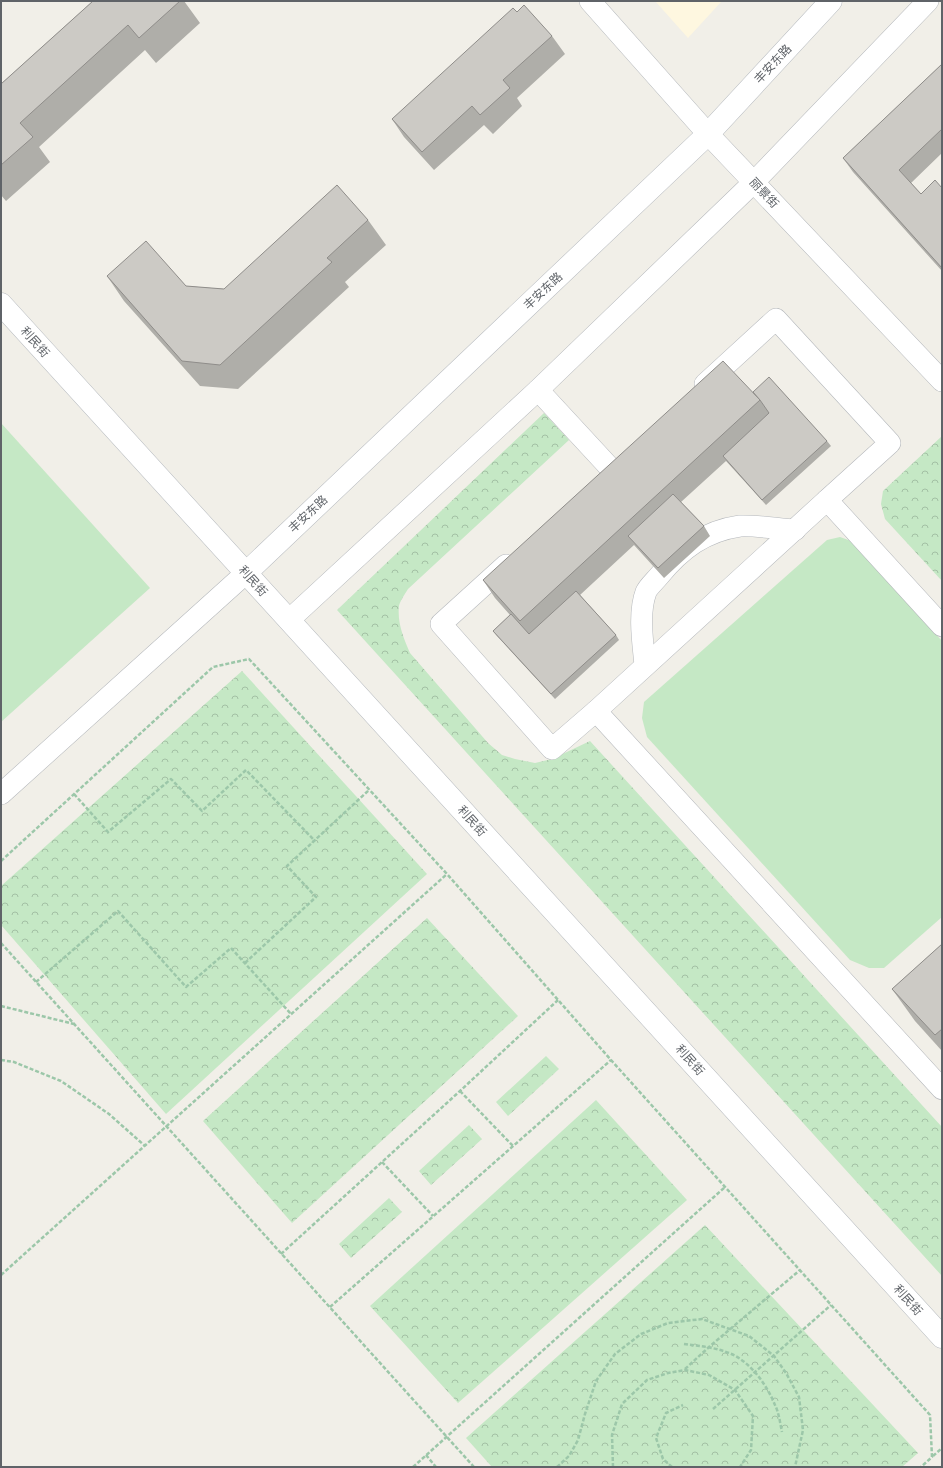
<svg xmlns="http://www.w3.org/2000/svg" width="943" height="1468" font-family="'Noto Sans','Noto Sans SC',sans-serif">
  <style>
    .commercial { fill: #fef7e0 }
    .green { fill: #c5e8c5 }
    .forest { fill: url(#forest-crowns) }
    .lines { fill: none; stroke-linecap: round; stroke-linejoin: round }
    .street-casing { stroke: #b5b8bc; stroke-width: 22 }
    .secondary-casing { stroke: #b6babf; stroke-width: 23 }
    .path { stroke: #9cc7a9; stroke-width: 2.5; stroke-dasharray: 4 2; stroke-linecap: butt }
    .street { stroke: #fff; stroke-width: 21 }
    .secondary { stroke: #fff; stroke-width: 22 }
    .wall { fill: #afaea9 }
    .building { fill: #cccac5; stroke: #8f8d8a }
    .labels { text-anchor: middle; stroke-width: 3; stroke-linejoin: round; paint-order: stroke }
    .street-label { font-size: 12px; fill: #5f6368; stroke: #fff }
  </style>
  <defs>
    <pattern id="forest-crowns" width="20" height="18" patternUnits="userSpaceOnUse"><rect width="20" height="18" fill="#c5e8c5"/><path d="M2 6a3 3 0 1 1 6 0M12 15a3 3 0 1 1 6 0" fill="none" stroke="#a3c0a4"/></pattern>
  </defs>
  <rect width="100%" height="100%" fill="#f1efe8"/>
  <path class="commercial" d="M655,1H722L688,38Z"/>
  <g class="green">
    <path d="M1,423L150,588L1,722Z"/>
    <path d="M840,537L854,542L942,641V917L884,968H869L850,960L647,737L642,718L644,702L827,540Z"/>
  </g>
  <g class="forest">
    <path d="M544,413L569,440L408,589C405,594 400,601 399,606C397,623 404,639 410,653L488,743L502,755L515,759L535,763L552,759L590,741L942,1127V1276L337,610Z"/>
    <path d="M942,436V581L885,519L881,504L883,491Z"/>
    <path d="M242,671L427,874L166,1114L1,925V886Z"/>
    <path d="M427,918L518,1016L292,1223L203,1121Z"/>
    <path d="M546,1056L559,1069L508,1116L496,1102Z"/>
    <path d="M596,1100L687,1200L458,1403L370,1306Z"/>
    <path d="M469,1125L482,1139L431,1185L419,1171Z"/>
    <path d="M389,1198L402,1212L351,1258L339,1244Z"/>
    <path d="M705,1225L918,1453L902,1467H492L466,1438Z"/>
  </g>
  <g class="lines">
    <g class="street-casing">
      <g id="street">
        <path d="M590,1L708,134L942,381"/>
        <path d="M705,384L776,319L890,443L827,500"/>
        <path d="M538,390L611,469"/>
        <path d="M506,565L441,624L552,749L596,711"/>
        <path d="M289,620L538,390L754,182L928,1"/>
        <path d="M942,626L827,500L596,711L942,1089"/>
        <path d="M645,665C643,644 638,613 646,592C648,587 655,581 659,576C681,549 705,531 740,526C754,525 779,529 795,530"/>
        <path d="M1,794L246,573"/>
      </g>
    </g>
    <g class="secondary-casing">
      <g id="secondary">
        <path d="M1,304L942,1337"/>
        <path d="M246,573L708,134L831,1"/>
      </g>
    </g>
    <g class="path">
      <path d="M74,794L108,832L171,779L202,811L246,770L314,840"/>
      <path d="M1,861L213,667L249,659L447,874L611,1060L930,1415L932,1457L921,1467"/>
      <path d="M1,943L474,1467"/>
      <path d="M245,963L316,897L287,866L369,790"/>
      <path d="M36,982L118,911L186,987L231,948L291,1014"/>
      <path d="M1,1006L74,1024"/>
      <path d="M1,1060L14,1062L61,1081L109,1114L145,1146"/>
      <path d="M460,1091L513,1146"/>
      <path d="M382,1162L433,1216"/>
      <path d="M281,1254L460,1091L558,1000"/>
      <path d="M1,1275L447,874"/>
      <path d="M330,1307L611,1060"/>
      <path d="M684,1344C699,1346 714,1347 729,1353C750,1361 767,1385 775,1405C779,1413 780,1423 782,1432"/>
      <path d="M685,1369L709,1347L800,1270"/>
      <path d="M713,1409L831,1305"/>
      <path d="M426,1455L436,1467"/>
      <path d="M933,1456L942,1448"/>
      <path d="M413,1467L725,1187"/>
      <path d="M557,1467L569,1456L578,1440L585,1414L596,1381L615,1354L641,1334L668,1323L702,1319L749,1336L774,1356L786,1373L799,1397L803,1430L795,1467"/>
      <path d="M613,1467L612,1435L622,1404L647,1380L668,1373L685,1370L709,1375L735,1390L753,1416L751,1450L740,1467"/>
      <path d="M672,1467L663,1459L656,1438L666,1413L683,1405"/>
    </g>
    <use href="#street" class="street"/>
    <use href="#secondary" class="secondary"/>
  </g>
  <g class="wall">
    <path d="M93,1H184L200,23L156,63L145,50L39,147L50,162L6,201L1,195V84Z"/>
    <path d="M517,12L552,36L565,54L517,98L522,106L493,134L484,125L434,170L404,137L392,119Z"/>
    <path d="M942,64V153L911,183L921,194L942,188V271L853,172L843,158Z"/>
    <path d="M368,220L386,245L345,282L349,287L238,389L200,386L124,301L107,276L186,286L224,289Z"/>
    <path d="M753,392L827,441L831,446L766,505L726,461L681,502L704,526L710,536L664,578L634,545L580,595L616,635L619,640L555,699L497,636L493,631L510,615L495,598L483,580Z"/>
    <path d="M942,944V1051L915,1021L892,989Z"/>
  </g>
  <g class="building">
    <path d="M93,1H180L139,38L128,25L20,123L33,137L1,165V84Z"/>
    <path d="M524,5L552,36L503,80L510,88L480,115L472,106L422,152L392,119L513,8L517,12Z"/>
    <path d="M942,64V129L899,170L921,194L935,180L942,188V268L843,158Z"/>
    <path d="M337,185L368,220L327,258L332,262L220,365L182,361L107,276L146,241L186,286L224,289Z"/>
    <path d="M723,361L760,400L520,621L483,580Z"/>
    <path d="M769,377L827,441L762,500L723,456L769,413L760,400L753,392Z"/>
    <path d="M673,494L704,526L658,568L628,536Z"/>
    <path d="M576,591L616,635L551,694L493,631L511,614L529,634Z"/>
    <path d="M942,944V1029L935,1035L892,989Z"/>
  </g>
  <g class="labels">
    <g class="street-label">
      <text transform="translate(773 64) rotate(-47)" y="4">丰安东路</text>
      <text transform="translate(764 193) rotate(47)" y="4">丽景街</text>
      <text transform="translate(543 291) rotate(-43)" y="4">丰安东路</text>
      <text transform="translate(35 342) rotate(48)" y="4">利民街</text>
      <text transform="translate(308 514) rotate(-43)" y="4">丰安东路</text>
      <text transform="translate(253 581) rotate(48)" y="4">利民街</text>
      <text transform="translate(472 821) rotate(48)" y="4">利民街</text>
      <text transform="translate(690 1060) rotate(48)" y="4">利民街</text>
      <text transform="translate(908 1300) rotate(48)" y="4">利民街</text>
    </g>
  </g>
  <rect width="943" height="1468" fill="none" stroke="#5f6368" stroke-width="4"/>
</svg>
